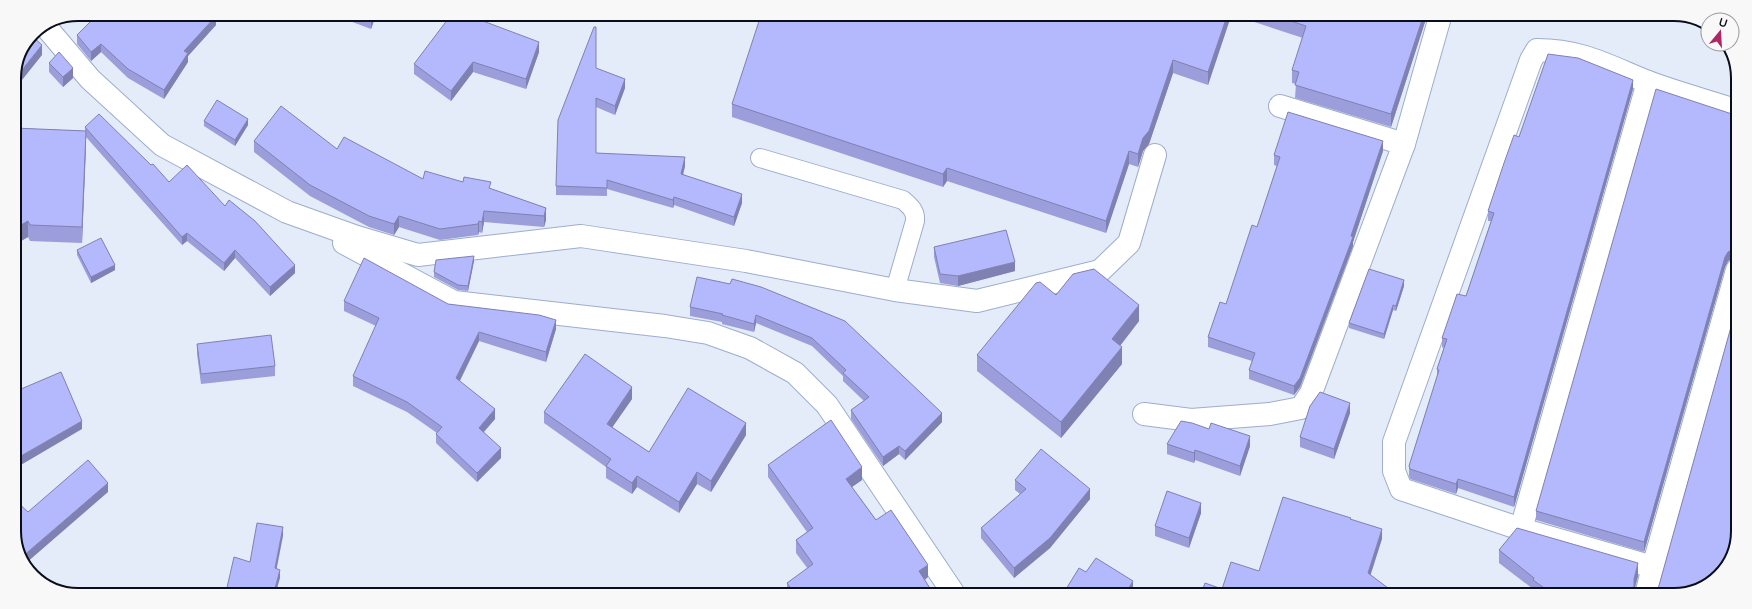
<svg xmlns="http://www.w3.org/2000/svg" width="1752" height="609" font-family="'Varela Round',sans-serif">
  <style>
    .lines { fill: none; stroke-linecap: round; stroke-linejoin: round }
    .lane-casing { stroke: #9caecc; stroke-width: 20 }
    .street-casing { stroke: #9caecc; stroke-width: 24 }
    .lane { stroke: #fff; stroke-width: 18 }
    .street { stroke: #fff; stroke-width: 22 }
    .wall { fill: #9b9eda }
    .shaded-wall { fill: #7e81b1 }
    .building { fill: #b4b8fd; stroke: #7e81b1 }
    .rim { fill: none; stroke: #090f19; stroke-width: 2 }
  </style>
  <rect width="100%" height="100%" fill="#e4ebf9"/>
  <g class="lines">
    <g class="lane-casing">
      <path id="lane" d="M760,158L903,200C910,206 916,211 915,221L895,290"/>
    </g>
    <g class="street-casing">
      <g id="street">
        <path d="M46,27L90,79L162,145L287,212L357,237L418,255L581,236L746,261L895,290L977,301L1100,271L1129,243L1155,155"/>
        <path d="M1280,106L1404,144"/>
        <path d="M344,243L454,302L665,326L708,333L750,348L795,373L827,405L954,594"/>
        <path d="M1144,414L1191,420L1270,414L1301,408L1311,393L1404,144L1440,17"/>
        <path d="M1521,529L1648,82"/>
        <path d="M1653,567L1521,529L1401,489L1394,471V442L1531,60L1537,50C1582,50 1608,66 1648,82C1677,93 1708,101 1738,111"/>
        <path d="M1646,595L1653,567L1737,270"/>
      </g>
    </g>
    <use href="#lane" class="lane"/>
    <use href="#street" class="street"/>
  </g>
  <g class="wall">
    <path d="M334,15H376L371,29Z"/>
    <path d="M1231,16L1208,85L1173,73L1149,144L1143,151L1138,167L1129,164L1106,233L947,181L943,187L732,117V104Z"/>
    <path d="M1236,16L1425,17V22L1391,127L1295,98L1296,84L1292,83V70L1303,38Z"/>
    <path d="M216,25L188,56V62L164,99L128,78L101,52L91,61L77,44V35Z"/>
    <path d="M539,52L526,89L473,72L451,101L414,74V64Z"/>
    <path d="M49,63L73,78L63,87L49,72Z"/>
    <path d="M596,68L625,88L615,115L596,107V153L685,166L683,174L742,203L734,226L674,205L673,208L607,189V196L556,195V186Z"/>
    <path d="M1633,89L1514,507L1458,488L1456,494L1410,479L1409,476V466L1437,377V369L1444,348L1442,347V338L1466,296L1491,221H1488V211L1519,137Z"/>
    <path d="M1738,116L1737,258H1734L1728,261L1725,267L1644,552L1536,520V511Z"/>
    <path d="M204,121L248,125L235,146L204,126Z"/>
    <path d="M85,127L151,165L169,182L225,206L295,273L270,296L235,258L224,271L187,241L182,245L86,137L82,243L30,241L28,237L21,241H14V128L85,131Z"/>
    <path d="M254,141L337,149L423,179L463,182L491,189L546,208V220L544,227L484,222L482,233L479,232L478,235L440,240L399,227L394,235L369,227L310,196L254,152Z"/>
    <path d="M1383,151L1353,242V246L1300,387L1294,395L1249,379V370L1252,361L1208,347V337L1226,304L1257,227L1277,166L1274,165V155Z"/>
    <path d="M934,247L1015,271L958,286L940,283L934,257Z"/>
    <path d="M77,250L115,270L91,283L77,255Z"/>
    <path d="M474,261L468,291L458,290L434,277V272Z"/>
    <path d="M730,284L942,422L905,460L899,454L883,466L851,419V410L864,401L843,381V376L812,346L756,323L754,332L722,324V322L690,316V307Z"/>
    <path d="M1404,286L1396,311L1393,310L1384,339L1349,328V323Z"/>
    <path d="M1056,295L1139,321L1120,346L1122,364L1061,438L977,371V355Z"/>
    <path d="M344,301L448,304L556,329L546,362L479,341L460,381L495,419L484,432L501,458L477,482L436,443V434L437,433L407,412L353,386V376L376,326L344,311Z"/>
    <path d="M197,344L275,366V376L201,384L197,354Z"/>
    <path d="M632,399L612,427L649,452L746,435L711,492L697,484L679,513L637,487L632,494L606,478V467L544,423V412Z"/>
    <path d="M1350,413L1334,459L1300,447V437Z"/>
    <path d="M1167,444L1250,446L1240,476L1195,460L1194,463L1167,454Z"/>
    <path d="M768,465L862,480L852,487L876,520L928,577L925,580L933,593H787V583L808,569L796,553V540L807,532L768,477Z"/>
    <path d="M1015,480L1090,499L1050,548L1014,578L981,538V528L1020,494L1015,490Z"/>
    <path d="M1201,513L1189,548L1155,536V526Z"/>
    <path d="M1499,550L1638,576L1634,591V595H1536L1533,592V589L1499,563Z"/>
  </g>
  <g class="shaded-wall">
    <path d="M372,15H376L371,29V19Z"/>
    <path d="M216,16V25L188,56V62L164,99V90L184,51Z"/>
    <path d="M1227,16H1231L1208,85V72Z"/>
    <path d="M1423,17H1425V22L1391,127V114Z"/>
    <path d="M539,42V52L526,89V79Z"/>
    <path d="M101,44V52L91,61V52Z"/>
    <path d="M42,45V55L14,90V80Z"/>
    <path d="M1173,60V73L1149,144L1143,151L1138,167V154L1143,138Z"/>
    <path d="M473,62V72L451,101V91Z"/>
    <path d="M73,68V78L63,87V77Z"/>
    <path d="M625,79V88L615,115V106Z"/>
    <path d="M1633,80V89L1514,507V497Z"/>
    <path d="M248,119V125L235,146V140Z"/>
    <path d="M86,131V147L82,243V227Z"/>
    <path d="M1383,141V151L1353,242V246L1300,387L1294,395V386L1351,236Z"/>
    <path d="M1129,151V164L1106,233V221Z"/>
    <path d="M685,157V166L681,183V174Z"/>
    <path d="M947,168V181L943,187V174Z"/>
    <path d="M742,194V203L734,226V217Z"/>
    <path d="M674,197V205L673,208V200Z"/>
    <path d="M546,208V220L544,227V216Z"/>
    <path d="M484,211V222L482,233V222Z"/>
    <path d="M399,216V227L394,235V224Z"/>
    <path d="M28,221V237L21,241V225Z"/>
    <path d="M479,221V232L478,235V224Z"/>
    <path d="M187,233V241L182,245V237Z"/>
    <path d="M1734,249V258L1728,261L1725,267L1644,552V542L1725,257L1728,252Z"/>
    <path d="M235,250V258L224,271V263Z"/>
    <path d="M474,256V261L468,291V286Z"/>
    <path d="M1015,262V271L958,286V276Z"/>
    <path d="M115,265V270L91,283V277Z"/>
    <path d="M295,265V273L270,296V287Z"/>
    <path d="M1404,280V286L1396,311V306Z"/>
    <path d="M1139,305V321L1112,356V339Z"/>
    <path d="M1393,305V310L1384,339V334Z"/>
    <path d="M756,315V323L754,332V324Z"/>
    <path d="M556,320V329L546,362V352Z"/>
    <path d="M479,332V341L456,388V378Z"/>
    <path d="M1122,347V364L1061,438V422Z"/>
    <path d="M632,387V399L607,435V424Z"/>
    <path d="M1350,403V413L1334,459V449Z"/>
    <path d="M495,409V419L479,437V428Z"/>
    <path d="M942,413V422L905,460V451Z"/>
    <path d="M82,421V429L14,469V460Z"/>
    <path d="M746,423V435L711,492V481Z"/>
    <path d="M1250,436V446L1240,476V466Z"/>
    <path d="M899,446V454L883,466V457Z"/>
    <path d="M501,448V458L477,482V473Z"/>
    <path d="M1195,450V460L1194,463V453Z"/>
    <path d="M862,467V480L846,491V479Z"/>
    <path d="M697,472V484L679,513V502Z"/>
    <path d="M637,476V487L632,494V483Z"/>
    <path d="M1458,479V488L1456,494V484Z"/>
    <path d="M108,483V492L25,564L22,557Z"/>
    <path d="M1090,489V499L1050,548L1014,578V568Z"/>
    <path d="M1201,503V513L1189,548V538Z"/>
    <path d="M283,527V536L275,577V568Z"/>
    <path d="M1382,529V539L1368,583V573Z"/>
    <path d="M1638,563V576L1634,591V595H1628L1634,579Z"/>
    <path d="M928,565V577L919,583V571Z"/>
    <path d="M280,570V578L276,592H274Z"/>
    <path d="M1133,581V591L1131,594H1125Z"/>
  </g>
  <g class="building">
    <path d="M98,14H214L216,16L184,51L188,53L164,90L128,69L101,44L91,52L77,35Z"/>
    <path d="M359,15H372L371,19Z"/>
    <path d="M451,15H467L539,42L526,79L473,62L451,91L414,64Z"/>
    <path d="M761,15L1227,16L1208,72L1173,60L1149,131L1143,138L1138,154L1129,151L1106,221L947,168L943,174L732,104Z"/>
    <path d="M1276,16L1423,17L1391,114L1295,85L1299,72L1292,70L1306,26Z"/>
    <path d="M594,27H596V68L625,79L615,106L596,98V153L685,157L681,174L742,194L734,217L674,197L673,200L607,180V188L556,186L558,120Z"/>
    <path d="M31,35L42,45L14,80V74Z"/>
    <path d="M59,52L73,68L63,77L49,63Z"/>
    <path d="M1548,54L1578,58L1633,80L1514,497L1458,479L1456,484L1410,469L1409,466L1439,370L1437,369L1447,339L1442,338L1453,306L1457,294L1466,296L1494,213L1488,211L1504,163L1514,135L1519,137Z"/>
    <path d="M1656,89L1738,116L1737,248L1734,249L1728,252L1725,257L1644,542L1536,511Z"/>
    <path d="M217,100L248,119L235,140L204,121Z"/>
    <path d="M281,106L337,149L344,137L423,179L425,171L463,182L464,177L491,182L489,188L546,208L544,216L484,211L482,222L479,221L478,224L440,229L399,216L394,224L369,216L310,185L254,141Z"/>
    <path d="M1288,112L1383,141L1351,236L1353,237L1300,378L1294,386L1249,370L1255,353L1208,337L1220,302L1226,304L1252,225L1257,227L1280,157L1274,155Z"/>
    <path d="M99,114L151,165L153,164L169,182L187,165L225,206L229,200L255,221L295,265L270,287L235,250L224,263L187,233L182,237L85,127Z"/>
    <path d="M14,128L86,131L82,227L30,225L28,221L21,225H14Z"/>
    <path d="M1006,230L1015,262L958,276L940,274L934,247Z"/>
    <path d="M101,238L115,265L91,277L77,250Z"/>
    <path d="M474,256L468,286L458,285L434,272L436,260Z"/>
    <path d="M364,258L448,304L539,315L556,320L546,352L479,332L456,378L495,409L479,428L501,448L477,473L436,434L442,427L407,402L353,376L379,318L344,301Z"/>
    <path d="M1094,269L1139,305L1112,339L1122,347L1061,422L977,355L1036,283L1040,282L1056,295L1073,274Z"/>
    <path d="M1369,269L1404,280L1396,306L1393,305L1384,334L1349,323Z"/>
    <path d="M697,277L730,284L732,279L761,287L845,321L942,413L905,451L899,446L883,457L851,410L869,397L843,373L846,370L812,338L756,315L754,324L722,315L723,314L690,307Z"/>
    <path d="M1736,309L1735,552L1713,582L1675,595H1653L1658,589Z"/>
    <path d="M271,335L275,366L201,374L197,344Z"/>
    <path d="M585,354L632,387L607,424L649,452L688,388L746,423L711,481L697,472L679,502L637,476L632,483L606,466L611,459L544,412Z"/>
    <path d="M61,372L82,421L14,460V392Z"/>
    <path d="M1320,392L1350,403L1334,449L1300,437L1310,406Z"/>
    <path d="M831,420L862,467L846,479L876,520L891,510L928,565L919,571L933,593H794L787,583L813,564L796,540L813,528L768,465Z"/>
    <path d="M1181,421L1192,423L1209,429L1211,423L1250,436L1240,466L1195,450L1194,453L1167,444Z"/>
    <path d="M1041,449L1090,489L1050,538L1014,568L981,528L1026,489L1015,480Z"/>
    <path d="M88,460L108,483L22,557L14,536V499L28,512Z"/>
    <path d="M1167,491L1201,503L1189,538L1155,526Z"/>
    <path d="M1283,497L1351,518L1350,519L1382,529L1368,573L1396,594H1201L1205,583L1222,589L1231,562L1259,571Z"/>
    <path d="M257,523L283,527L275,568L280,570L274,592H226L234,557L250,562Z"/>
    <path d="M1517,528L1638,563L1634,579V586L1628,595H1554L1533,580L1534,578L1499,550Z"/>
    <path d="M1096,558L1133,581L1125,594H1063L1079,568L1086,572Z"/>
  </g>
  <path d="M0 0H1752V609H0ZM78 21H1674A57 57 0 0 1 1731 78V531A57 57 0 0 1 1674 588H78A57 57 0 0 1 21 531V78A57 57 0 0 1 78 21Z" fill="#f8f8f8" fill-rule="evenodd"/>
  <path class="rim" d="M78 21H1674A57 57 0 0 1 1731 78V531A57 57 0 0 1 1674 588H78A57 57 0 0 1 21 531V78A57 57 0 0 1 78 21Z"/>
  <g transform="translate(1720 32) rotate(18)"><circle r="19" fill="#f8f8f8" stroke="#989b9f"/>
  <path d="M0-3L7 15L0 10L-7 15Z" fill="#b02565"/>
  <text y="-6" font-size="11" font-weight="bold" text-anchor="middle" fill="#090f19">U</text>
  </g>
</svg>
